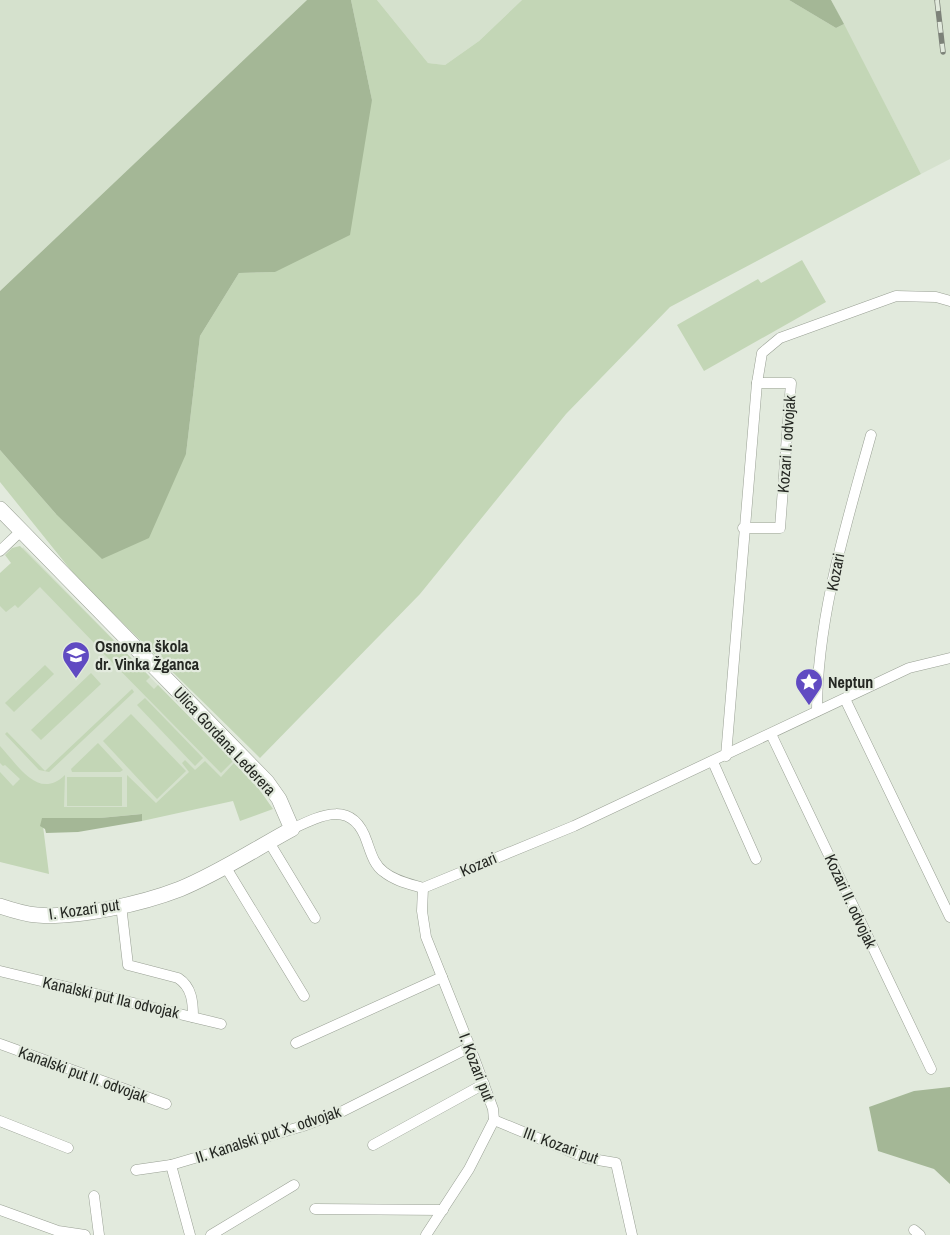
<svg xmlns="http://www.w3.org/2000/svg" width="950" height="1235" font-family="'Archivo Narrow',sans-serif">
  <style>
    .built { fill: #d5e1cd }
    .green { fill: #c3d6b6 }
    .forest { fill: #a4b796 }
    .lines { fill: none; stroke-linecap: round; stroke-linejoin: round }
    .street-casing { stroke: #99a094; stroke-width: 11 }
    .secondary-casing { stroke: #99a094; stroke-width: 16 }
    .street { stroke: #fff; stroke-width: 10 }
    .secondary { stroke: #fff; stroke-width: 15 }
    .rail-casing { stroke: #7d8279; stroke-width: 5.5 }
    .rail { stroke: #e2eadd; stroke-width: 4; stroke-dasharray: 11; stroke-linecap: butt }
    .labels { text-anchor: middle; stroke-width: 4.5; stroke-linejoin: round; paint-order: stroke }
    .street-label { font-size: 16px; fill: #252823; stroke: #e2eadd }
    .poi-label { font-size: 16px; font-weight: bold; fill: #252823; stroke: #e2eadd; text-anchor: start }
  </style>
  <rect width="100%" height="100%" fill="#e2eadd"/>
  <g class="built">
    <path d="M0,0H307L0,291Z"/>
    <path d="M377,0H522L479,41L445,65L428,63Z"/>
    <path d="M831,0H950V159L921,174Z"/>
    <path d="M23,547L150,677L243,772L187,799L103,814L0,798V576L14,563Z"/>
  </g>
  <g class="green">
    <path d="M351,0H377L428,63L445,65L479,41L522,0H789L836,28L844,24L921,174L670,307L566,414L420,594L260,758L78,579L0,482V450L56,514L186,454L200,336L239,273L275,272L372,100Z"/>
    <path d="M802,260L826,302L704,371L677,325L758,279L761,283Z"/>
    <path d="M20,546L150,677L146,681L154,689L158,685L233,761L221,773L100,650L108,641L106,640L98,647L40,587L18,608L15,605L6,612L0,606V573L11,563L5,555L12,548Z"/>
    <path d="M45,665L54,674L14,712L5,703Z"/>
    <path d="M91,673L101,684L41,740L31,730Z"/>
    <path d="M132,689L134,692L49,772L39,770L5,734L7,732L45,771Z"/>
    <path d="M145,698L203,758L195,766L137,705Z"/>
    <path d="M131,714L186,771L157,799L103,741Z"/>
    <path d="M98,743L123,770L120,772H72L71,769Z"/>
    <path d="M0,746C18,765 38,801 65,775L64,807H127V775L156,803L189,772L182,763L185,760L195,770L205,761L221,777L234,763L259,789L273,809L240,821L233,801L142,821L141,814L100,818H42L49,874L0,862V772L13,786L20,779L5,765L3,766L0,763Z"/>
    <rect x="67" y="777" width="55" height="29"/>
  </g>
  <g class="forest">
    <path d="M307,0H351L372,100L350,235L275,272L239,273L200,336L186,454L149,538L102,559L56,514L0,450V291Z"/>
    <path d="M789,0H831L844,24L836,28Z"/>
    <path d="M142,814V821L78,832L46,833L45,829L40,826L42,818H100Z"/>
    <path d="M950,1087V1184L934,1169L878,1151L869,1107L914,1091Z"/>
  </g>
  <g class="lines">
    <g class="street-casing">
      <g id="street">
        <path d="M757,383L762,353L780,338L896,296L936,297L950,301"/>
        <path d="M0,551L21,531"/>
        <path d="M845,699L950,917"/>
        <path d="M817,711C817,617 846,525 871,435"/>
        <path d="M771,734L931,1069"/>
        <path d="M726,756L757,383H791L780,528H743"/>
        <path d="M713,762L756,859"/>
        <path d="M292,829C323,814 353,800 367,842C371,853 374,865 384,872C395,881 410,884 423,888L574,826L909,668L950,658"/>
        <path d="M269,842L315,918"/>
        <path d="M225,866L304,996"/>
        <path d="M423,888L422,911L426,937L470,1047L493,1109L494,1120L469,1169L426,1235"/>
        <path d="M121,905L128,965L178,978C192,987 193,1002 193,1017"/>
        <path d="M0,971L221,1024"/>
        <path d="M296,1043L442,977"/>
        <path d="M0,1044L166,1104"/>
        <path d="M494,1120L586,1158L616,1163L632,1235"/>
        <path d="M0,1121L68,1148"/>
        <path d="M373,1145L484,1084"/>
        <path d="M171,1165L190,1235"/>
        <path d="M136,1170L171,1165L303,1126L343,1111L470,1047"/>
        <path d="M94,1196L99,1235"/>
        <path d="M315,1209L443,1210"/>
        <path d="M0,1210L58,1231L85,1235"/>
        <path d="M914,1230L920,1235"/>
        <path d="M211,1235L294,1185"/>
      </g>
    </g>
    <g class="secondary-casing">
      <path id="secondary" d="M0,509L267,782L279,799L292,829C255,849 219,873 180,889C144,903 76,919 37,915C24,914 12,910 0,906"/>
    </g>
    <use href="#street" class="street"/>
    <use href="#secondary" class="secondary"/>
    <g class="rail-casing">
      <path id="rail" d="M937,0L943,52"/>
    </g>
    <use href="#rail" class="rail"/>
  </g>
  <defs>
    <g id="school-pin" transform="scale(1.4375)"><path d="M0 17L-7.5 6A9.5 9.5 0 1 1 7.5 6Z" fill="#604ac2" stroke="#e2eadd"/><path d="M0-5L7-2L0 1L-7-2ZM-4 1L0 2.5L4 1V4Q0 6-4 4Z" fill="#fff"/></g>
    <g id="sight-pin" transform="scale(1.4375)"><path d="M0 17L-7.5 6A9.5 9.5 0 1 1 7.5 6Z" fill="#604ac2" stroke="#e2eadd"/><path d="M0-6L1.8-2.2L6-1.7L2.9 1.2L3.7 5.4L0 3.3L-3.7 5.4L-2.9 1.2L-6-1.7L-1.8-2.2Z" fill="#fff"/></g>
  </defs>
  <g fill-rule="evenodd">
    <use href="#school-pin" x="76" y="655"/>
    <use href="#sight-pin" x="809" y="682"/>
  </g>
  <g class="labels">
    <g class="street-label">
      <text transform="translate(786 444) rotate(-86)" y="6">Kozari I. odvojak</text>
      <text transform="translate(835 572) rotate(-79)" y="6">Kozari</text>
      <text transform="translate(225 741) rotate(47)" y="6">Ulica Gordana Lederera</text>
      <text transform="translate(478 864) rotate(-23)" y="6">Kozari</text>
      <text transform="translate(851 901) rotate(65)" y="6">Kozari II. odvojak</text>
      <text transform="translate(84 909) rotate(-8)" y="6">I. Kozari put</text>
      <text transform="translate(111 997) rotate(13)" y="6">Kanalski put IIa odvojak</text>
      <text transform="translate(477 1067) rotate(69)" y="6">I. Kozari put</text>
      <text transform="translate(83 1074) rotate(20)" y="6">Kanalski put II. odvojak</text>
      <text transform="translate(268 1134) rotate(-18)" y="6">II. Kanalski put X. odvojak</text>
      <text transform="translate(561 1145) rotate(20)" y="6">III. Kozari put</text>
    </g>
    <g class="poi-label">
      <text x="95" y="652">Osnovna škola<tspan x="95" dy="18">dr. Vinka Žganca</tspan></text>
      <text x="828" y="688">Neptun</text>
    </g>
  </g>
</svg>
